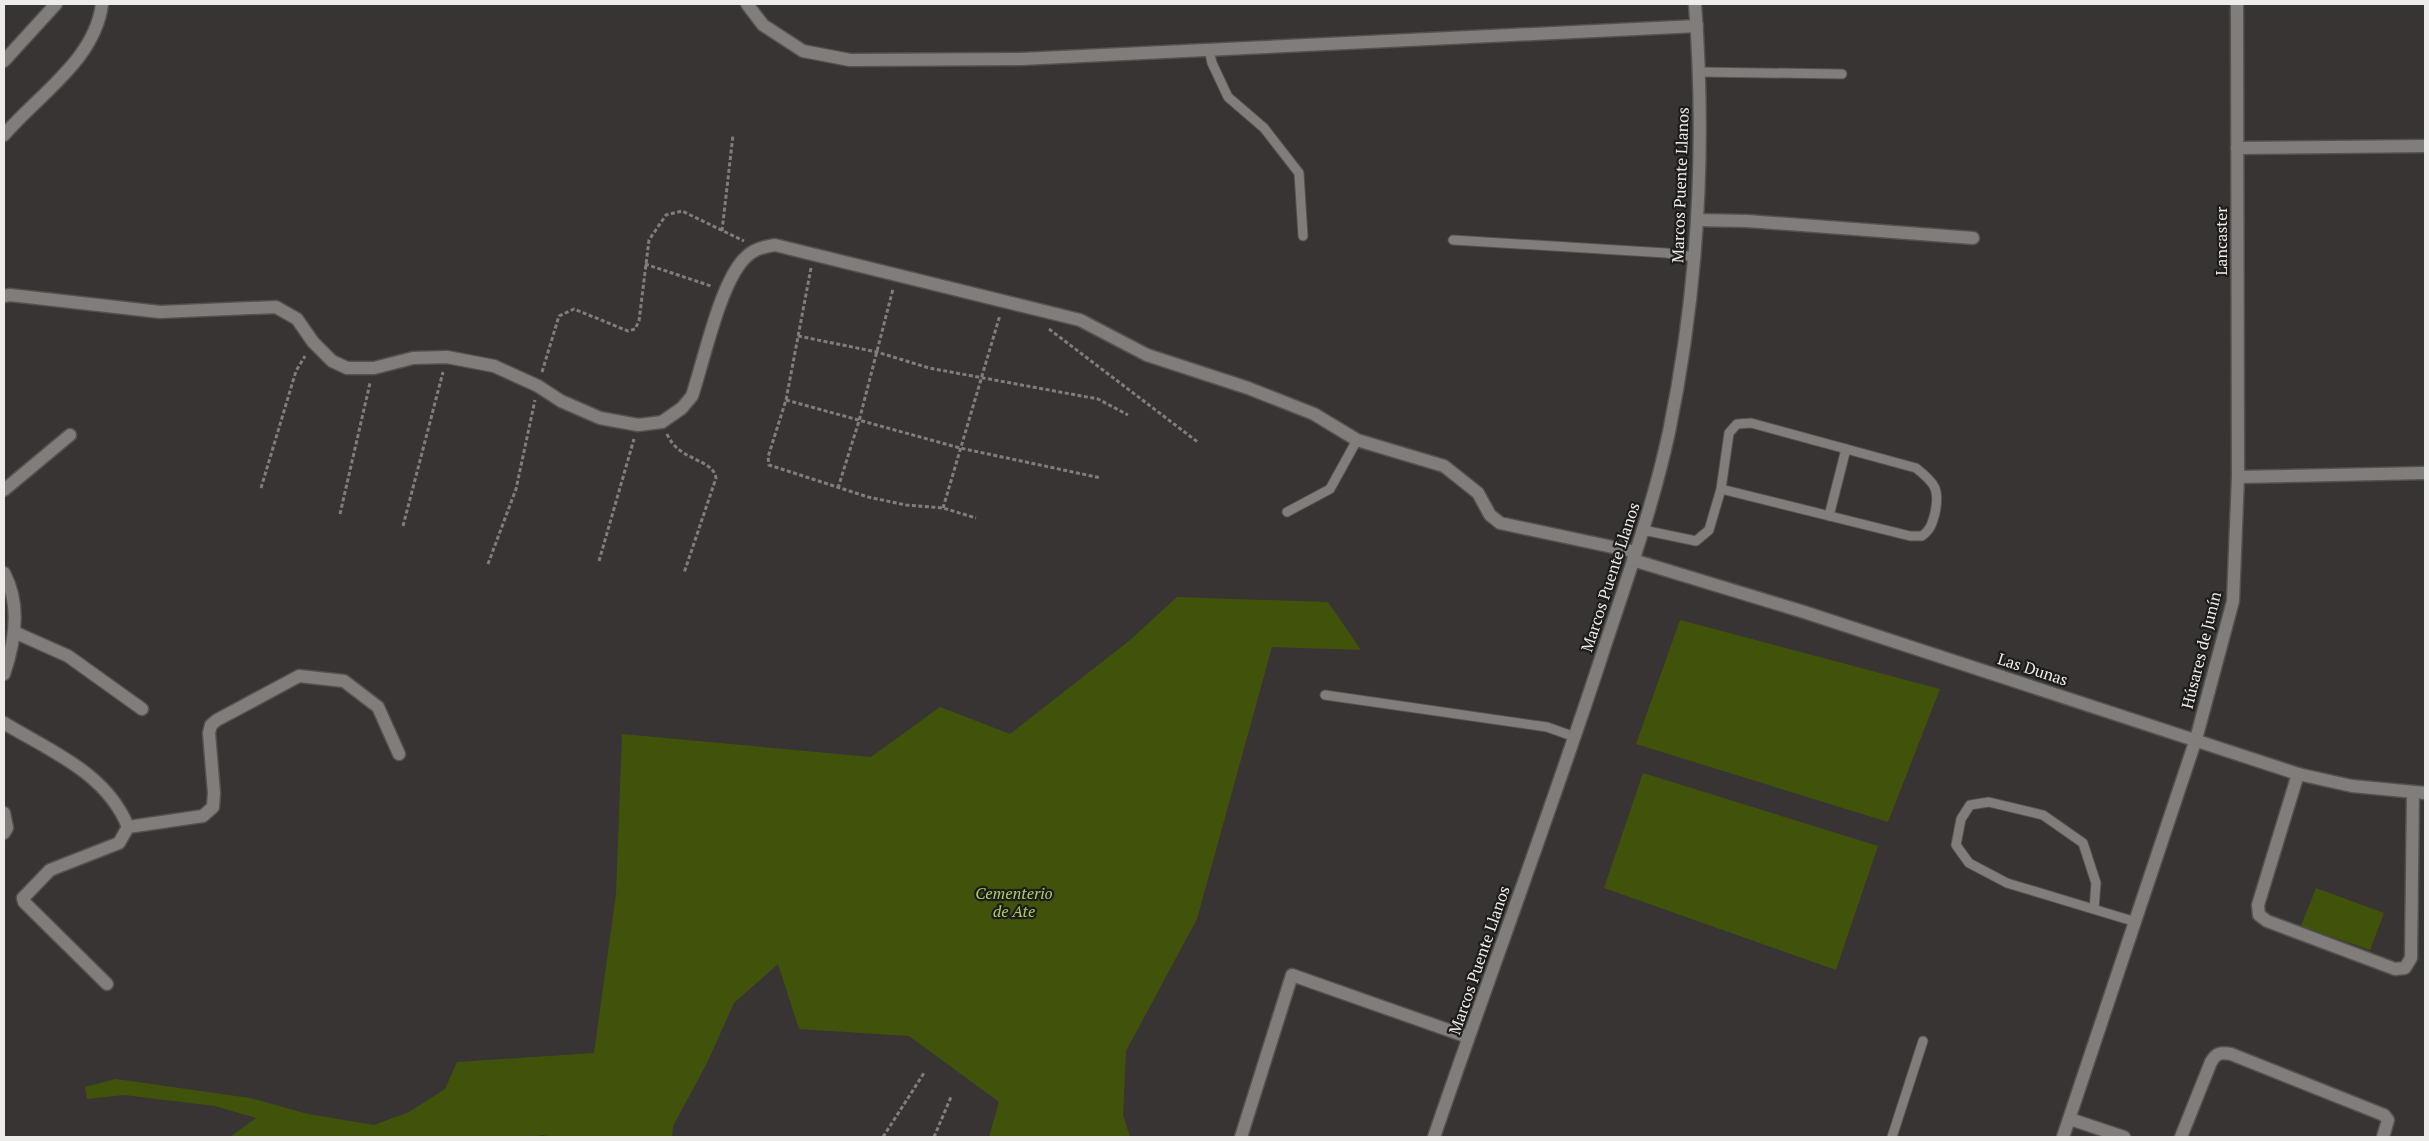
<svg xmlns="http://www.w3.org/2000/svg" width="2429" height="1141" font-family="'PT Serif',serif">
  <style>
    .green { fill: #41530a }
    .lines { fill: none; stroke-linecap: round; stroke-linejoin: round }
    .lane-casing { stroke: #545250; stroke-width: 11 }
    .street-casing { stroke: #545250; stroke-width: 15 }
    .secondary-casing { stroke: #545250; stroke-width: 15 }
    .path { stroke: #807e7d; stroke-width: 3; stroke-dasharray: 4 2.5; stroke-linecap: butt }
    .lane { stroke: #807d7b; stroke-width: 9 }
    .street { stroke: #807d7b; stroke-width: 12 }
    .secondary { stroke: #807d7b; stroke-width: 12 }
    .labels { text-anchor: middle; stroke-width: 4.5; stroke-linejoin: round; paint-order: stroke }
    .street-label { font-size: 16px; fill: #eeeceb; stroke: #1d1c1b }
    .park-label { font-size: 16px; font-style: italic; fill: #adce64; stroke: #1d1c1b }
  </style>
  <rect width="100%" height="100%" fill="#373433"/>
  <g class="green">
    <path d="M1177,597L1328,602L1361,650L1272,647L1197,919L1126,1051L1123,1115L1130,1137H989L999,1102L909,1036L799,1029L778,964L734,1003L707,1063L673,1126L672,1137H551L543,1135L532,1137H230L256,1118L215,1106L124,1095L87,1099L85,1087L116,1079L250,1098L308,1114L374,1125L409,1112L445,1089L457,1062L594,1053L616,894L622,734L871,757L940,707L1010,734L1129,641Z"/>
    <path d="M1680,620L1940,689L1888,822L1636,744Z"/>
    <path d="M1643,773L1878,846L1836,970L1604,888Z"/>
    <path d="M2316,888L2384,913L2370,950L2301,926Z"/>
  </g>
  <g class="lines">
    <g class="lane-casing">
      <g id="lane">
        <path d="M1209,49L1212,63L1228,97L1264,128L1299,173L1303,236"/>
        <path d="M1699,72L1842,74"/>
        <path d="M1453,240L1666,253L1694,257"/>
        <path d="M1287,512L1330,489L1357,440"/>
        <path d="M1829,516L1846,449"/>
        <path d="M1643,530L1696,541L1709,530L1721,489L1729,433L1737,424L1751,423L1916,468C1935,483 1940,489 1935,513C1932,524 1931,529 1922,536H1910L1721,489"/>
        <path d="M1325,695L1547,727L1575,737"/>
        <path d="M2094,909L2096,883L2083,843L2043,815L1989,802L1970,805L1961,819L1956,845L1969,863L2007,883L2136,922"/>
        <path d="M1892,1137L1923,1041"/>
      </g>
    </g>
    <g class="street-casing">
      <g id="street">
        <path d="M4,61L56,4"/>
        <path d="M4,135C38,95 95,60 102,4"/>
        <path d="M2237,148L2425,146"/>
        <path d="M1697,220L1747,221L1973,238"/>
        <path d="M4,296L10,295L160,312L276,307L297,319L313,342L332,361L347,368H374L413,358L447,357L494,366L538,386L561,401L600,418L638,425L662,422L682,408L692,396C704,360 720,284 744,259C753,249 763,247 775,245L1080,320L1147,355L1248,388L1314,414L1357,440L1444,466L1478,493L1490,515L1500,523L1636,552"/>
        <path d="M2238,477L2425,473"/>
        <path d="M4,490L70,435"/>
        <path d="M1633,560L1804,612L2298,774L2352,786L2425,793"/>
        <path d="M4,573C21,604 15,642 4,674"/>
        <path d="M14,632L68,656L142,709"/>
        <path d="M4,723C50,751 107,773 128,827L119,843L50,870L23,898L24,902L107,984"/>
        <path d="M2298,774L2258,905L2259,915L2267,921L2395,969L2405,968L2411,958L2413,792"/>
        <path d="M4,813L7,828L4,833"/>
        <path d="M128,827L203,816L213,807L214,793L209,733L211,725L217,720L299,676L344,681L378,707L399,754"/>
        <path d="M2070,1119L2124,1137"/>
        <path d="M1241,1137L1292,975L1468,1037"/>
        <path d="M2181,1137L2211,1062C2216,1053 2221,1052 2231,1054L2384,1115L2388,1120L2383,1137"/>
      </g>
    </g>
    <g class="secondary-casing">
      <g id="secondary">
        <path d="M747,4L763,25L803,51L850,60L1021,59L1697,26"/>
        <path d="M1434,1137C1488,979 1547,822 1599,664C1624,587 1652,511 1669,432C1698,291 1706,147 1695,4"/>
        <path d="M2063,1137L2196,739L2233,601L2238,477L2237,4"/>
      </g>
    </g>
    <g class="path">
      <path d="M722,231L733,135"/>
      <path d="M645,264L711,286"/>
      <path d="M811,268L786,400L768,457L769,465L868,497L906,505L943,508L976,518"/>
      <path d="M1049,329L1199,443"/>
      <path d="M798,336L877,352L929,368L1098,399L1128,415"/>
      <path d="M542,372L559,316L574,309L628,331L635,329L639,321L649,240L666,215L682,211L744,241"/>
      <path d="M786,400L960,448L1101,478"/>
      <path d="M667,434C679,462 713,458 716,478L684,573"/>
      <path d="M261,488L296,371L305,356"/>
      <path d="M838,488L859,421L893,289"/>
      <path d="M943,508L1000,315"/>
      <path d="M340,514L370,383"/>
      <path d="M403,526L443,372"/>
      <path d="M599,561L634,439"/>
      <path d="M488,564L516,489L535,400"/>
      <path d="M883,1137L924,1073"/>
      <path d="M934,1137L951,1097"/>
    </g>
    <use href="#lane" class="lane"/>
    <use href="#street" class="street"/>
    <use href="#secondary" class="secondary"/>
  </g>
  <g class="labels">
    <g class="street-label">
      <text transform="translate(1680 185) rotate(-88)" y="6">Marcos Puente Llanos</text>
      <text transform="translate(2221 241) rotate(-90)" y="6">Lancaster</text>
      <text transform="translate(1610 577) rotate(-72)" y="6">Marcos Puente Llanos</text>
      <text transform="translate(2201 650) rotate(-76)" y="6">Húsares de Junín</text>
      <text transform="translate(2033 669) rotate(18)" y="6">Las Dunas</text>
      <text transform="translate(1479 960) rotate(-71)" y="6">Marcos Puente Llanos</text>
    </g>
    <g class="park-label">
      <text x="1014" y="899">Cementerio<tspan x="1014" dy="18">de Ate</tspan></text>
    </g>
  </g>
  <rect width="2429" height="1141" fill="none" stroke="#eeeceb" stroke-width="10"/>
</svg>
